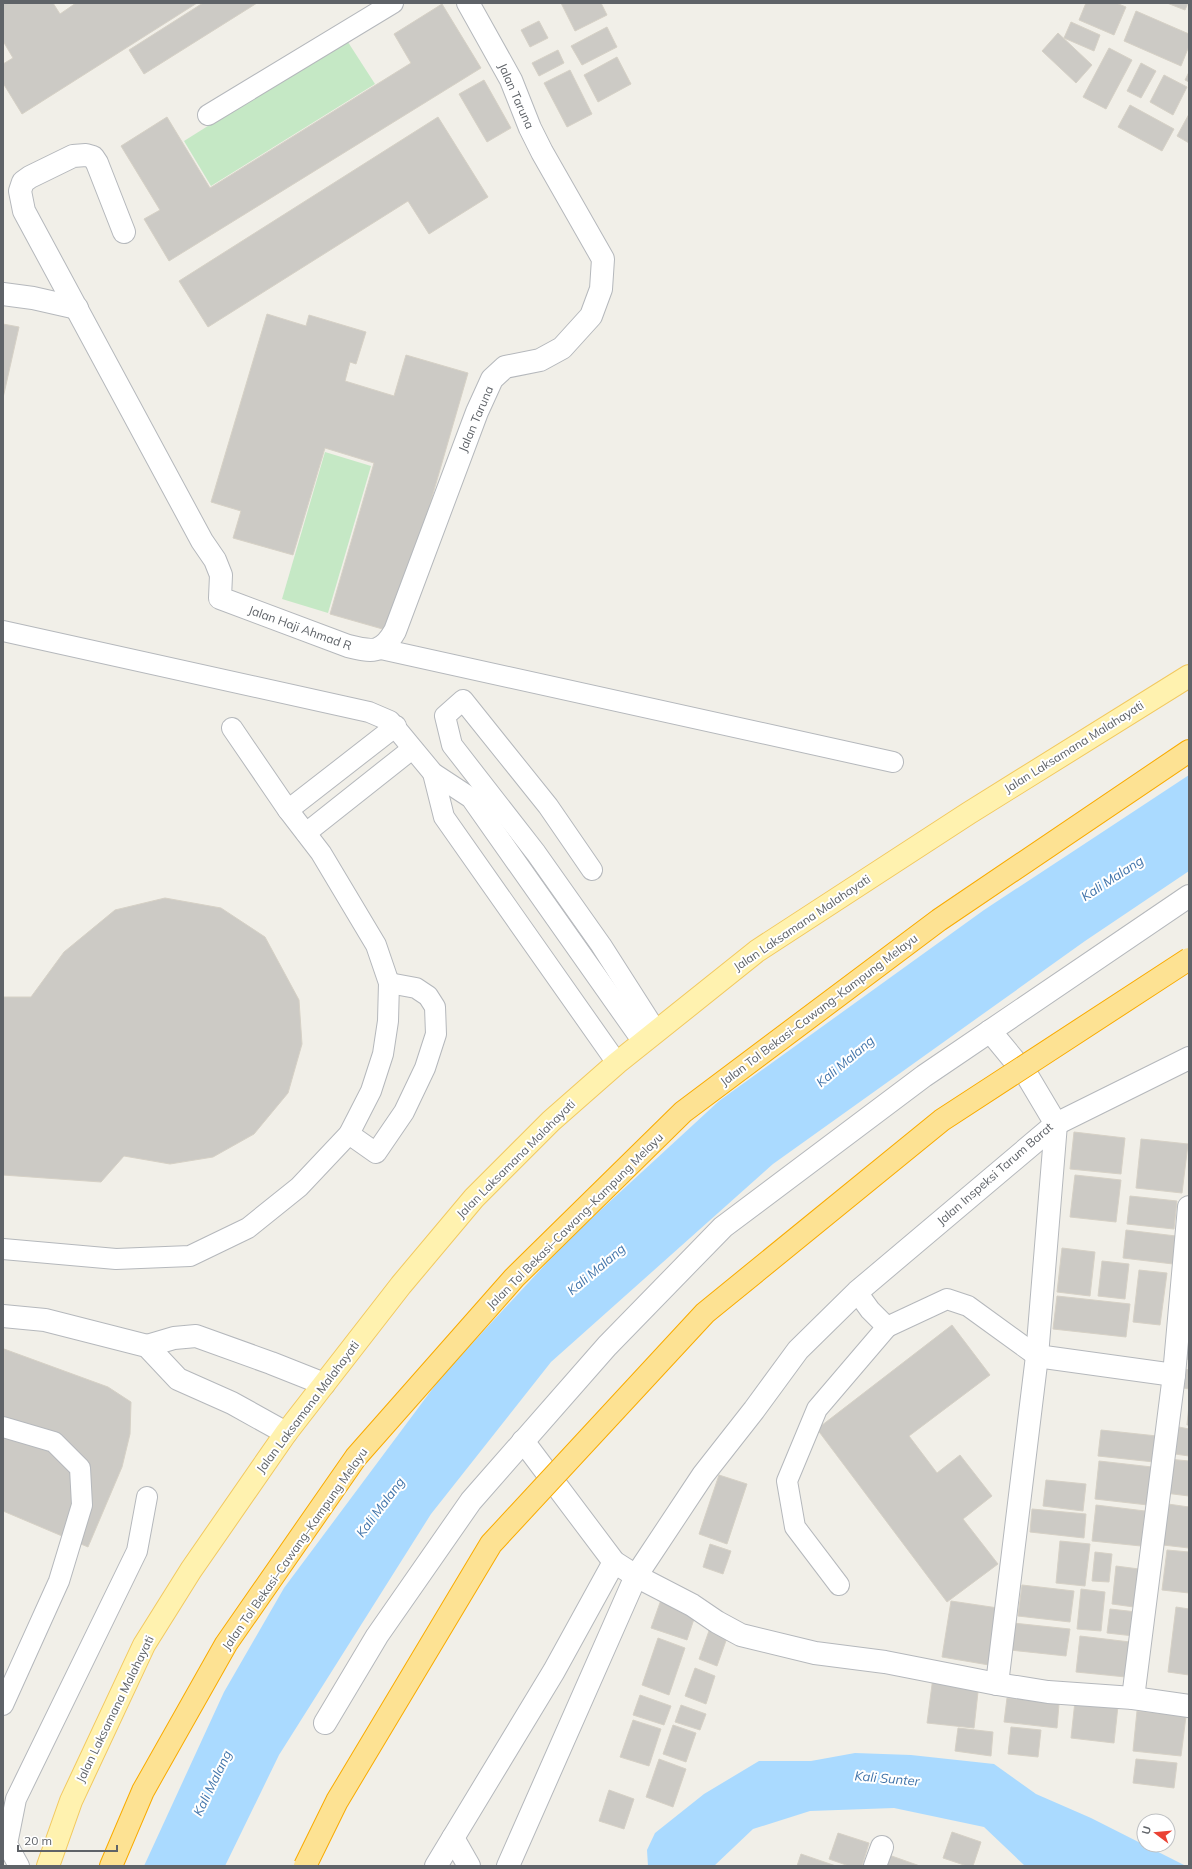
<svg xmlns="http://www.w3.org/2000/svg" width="1192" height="1869" font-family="Mulish,sans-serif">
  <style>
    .green { fill: #c5e8c5 }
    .water { fill: #aadaff }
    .building { fill: #cccac5; stroke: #d6d1c6 }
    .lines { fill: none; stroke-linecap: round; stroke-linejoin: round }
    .lane-casing { stroke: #b5b8bc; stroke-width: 22 }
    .street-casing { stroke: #b5b8bc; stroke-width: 24 }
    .primary-casing { stroke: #f2c960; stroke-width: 24 }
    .highway-casing { stroke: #f9ab00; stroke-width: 24 }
    .lane { stroke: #fff; stroke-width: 20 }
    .street { stroke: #fff; stroke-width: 22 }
    .primary { stroke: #fff2af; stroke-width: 22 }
    .highway { stroke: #fde293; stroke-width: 22 }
    .highway-bridge-casing { stroke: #f9ab00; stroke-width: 24; stroke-linecap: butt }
    .highway-bridge { stroke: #fde293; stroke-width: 22 }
    .labels { text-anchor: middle; stroke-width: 4; stroke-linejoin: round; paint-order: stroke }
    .street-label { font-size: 12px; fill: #5f6368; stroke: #fff }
    .water-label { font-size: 13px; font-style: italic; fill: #4174aa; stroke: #fff }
  </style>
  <rect width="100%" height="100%" fill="#f1efe8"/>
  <g class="green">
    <path d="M346,39L375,84L211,186L184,141Z"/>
    <path d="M325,452L371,466L328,613L282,599Z"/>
  </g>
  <g class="water">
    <path d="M1189,775V871L1085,941L773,1164L551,1362L431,1514L279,1755L225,1866H144L224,1692L284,1588L442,1376L567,1241L719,1101L984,910Z"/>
    <path d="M855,1753L911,1755L994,1764L1036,1794L1091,1818L1186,1866H1025L984,1827L894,1808L810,1811L753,1829L714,1866H648L647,1850L655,1833L704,1794L759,1761H811Z"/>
  </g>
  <g class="building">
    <path d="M3,3H53L60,14L76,3H197L22,114L3,83V64L13,58L3,41Z"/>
    <path d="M203,3H257L144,74L129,50Z"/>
    <path d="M561,3H601L607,15L575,31Z"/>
    <path d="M1086,3H1116L1126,7L1114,35L1079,20Z"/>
    <path d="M1167,3H1188L1185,10Z"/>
    <path d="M442,4L481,68L169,261L144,219L160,210L121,146L167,117L210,188L411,63L394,34Z"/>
    <path d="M1136,11L1189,34V46L1181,66L1124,41Z"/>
    <path d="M539,21L548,38L530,47L521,30Z"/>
    <path d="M1071,22L1100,35L1094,51L1064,38Z"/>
    <path d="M607,27L617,47L582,65L571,46Z"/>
    <path d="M1058,33L1092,65L1076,83L1042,51Z"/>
    <path d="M1109,48L1132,60L1106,109L1083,97Z"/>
    <path d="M558,50L564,63L539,76L532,63Z"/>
    <path d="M617,57L631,84L598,102L584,75Z"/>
    <path d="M1141,63L1156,71L1141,98L1127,91Z"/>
    <path d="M570,70L592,114L567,127L544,83Z"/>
    <path d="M1189,72V82L1185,80Z"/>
    <path d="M1164,75L1187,87L1173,115L1150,102Z"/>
    <path d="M484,80L511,128L487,142L459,94Z"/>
    <path d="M1130,105L1174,129L1162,151L1118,127Z"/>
    <path d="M1189,114V143L1177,136Z"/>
    <path d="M438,117L488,197L429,234L408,201L208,327L179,281Z"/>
    <path d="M267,314L306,326L309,315L366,332L356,364L350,362L345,381L394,396L406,355L468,373L393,632L330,614L374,463L325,448L293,555L233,538L241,511L211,502Z"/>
    <path d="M3,324L19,327L3,398Z"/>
    <path d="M165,898L221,908L265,937L299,1000L302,1044L288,1093L254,1134L213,1157L170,1164L124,1156L101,1182L3,1175V997H31L64,952L115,910Z"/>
    <path d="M1074,1132L1125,1138L1121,1174L1070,1169Z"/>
    <path d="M1141,1139L1188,1144L1182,1193L1136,1188Z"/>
    <path d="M1075,1175L1121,1180L1116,1222L1070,1217Z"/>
    <path d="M1130,1196L1177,1201L1174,1229L1127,1224Z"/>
    <path d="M1126,1230L1176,1236L1173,1264L1123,1258Z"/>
    <path d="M1062,1248L1095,1252L1090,1296L1057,1292Z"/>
    <path d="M1102,1261L1129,1264L1125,1299L1098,1296Z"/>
    <path d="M1139,1270L1167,1273L1160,1325L1133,1322Z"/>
    <path d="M1057,1296L1130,1304L1126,1337L1053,1329Z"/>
    <path d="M952,1325L990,1375L909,1436L937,1473L960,1455L992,1496L963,1519L998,1564L947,1602L817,1429Z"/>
    <path d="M1189,1335V1360L1186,1359Z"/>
    <path d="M4,1349L108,1387L131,1402L130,1434L122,1467L88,1547L3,1511Z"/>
    <path d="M1180,1368L1189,1370V1389L1178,1387Z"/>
    <path d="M1189,1405V1425H1187Z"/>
    <path d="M1179,1427L1189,1429V1456L1175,1454Z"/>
    <path d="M1101,1430L1157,1436L1154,1462L1098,1456Z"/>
    <path d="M1168,1459L1189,1461V1496L1165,1493Z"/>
    <path d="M1099,1461L1152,1467L1148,1505L1095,1499Z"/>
    <path d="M719,1475L747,1484L727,1544L699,1534Z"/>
    <path d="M1046,1480L1086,1484L1083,1511L1043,1506Z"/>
    <path d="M1168,1504L1189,1507V1548L1163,1545Z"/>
    <path d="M1096,1505L1145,1511L1141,1546L1092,1541Z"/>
    <path d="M1032,1509L1086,1514L1084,1538L1030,1532Z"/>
    <path d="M1060,1541L1090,1544L1085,1586L1056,1583Z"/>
    <path d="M710,1544L731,1551L723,1574L703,1567Z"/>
    <path d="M1167,1550L1189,1552V1593L1162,1590Z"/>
    <path d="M1095,1552L1112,1554L1109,1582L1092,1581Z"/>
    <path d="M1116,1566L1139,1569L1134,1607L1112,1604Z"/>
    <path d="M1022,1585L1074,1591L1070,1622L1018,1616Z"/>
    <path d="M1081,1589L1105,1592L1101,1631L1077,1629Z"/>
    <path d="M662,1597L697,1610L687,1640L651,1628Z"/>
    <path d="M951,1601L998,1608L989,1665L942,1657Z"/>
    <path d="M1176,1607L1189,1609V1675L1168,1672Z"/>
    <path d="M1110,1609L1137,1612L1134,1636L1107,1633Z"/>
    <path d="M1013,1623L1070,1629L1066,1656L1010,1650Z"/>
    <path d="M710,1628L728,1635L717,1666L699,1659Z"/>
    <path d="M1080,1636L1130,1642L1126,1677L1076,1672Z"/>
    <path d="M658,1638L685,1648L669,1695L642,1685Z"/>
    <path d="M695,1668L715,1676L706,1704L685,1696Z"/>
    <path d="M933,1677L979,1683L974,1728L927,1723Z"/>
    <path d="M640,1695L671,1706L664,1725L633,1715Z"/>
    <path d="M1007,1698L1059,1704L1057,1728L1004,1722Z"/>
    <path d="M1075,1701L1118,1706L1114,1743L1071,1738Z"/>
    <path d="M681,1705L706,1714L700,1730L675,1722Z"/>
    <path d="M1137,1711L1186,1716L1181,1756L1133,1751Z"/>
    <path d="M633,1720L661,1729L649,1766L620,1757Z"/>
    <path d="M673,1725L696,1733L686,1762L663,1754Z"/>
    <path d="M1011,1727L1041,1730L1038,1757L1008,1754Z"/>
    <path d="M958,1728L993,1732L991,1756L955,1751Z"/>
    <path d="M659,1759L686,1769L673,1807L646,1797Z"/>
    <path d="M1136,1759L1177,1763L1174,1788L1133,1783Z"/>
    <path d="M609,1790L634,1799L624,1829L599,1821Z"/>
    <path d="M952,1832L981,1842L973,1866H967L943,1858Z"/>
    <path d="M838,1833L869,1843L862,1866H849L829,1859Z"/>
    <path d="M801,1854L836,1866H797Z"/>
    <path d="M886,1854L920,1866H882Z"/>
  </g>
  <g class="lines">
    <g class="lane-casing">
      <g id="lane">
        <path d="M208,115L393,3"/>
        <path d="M3,631L369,712L390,721L433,773L471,798L643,1042"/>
        <path d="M381,649L893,762"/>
        <path d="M433,773L444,817L617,1063"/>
        <path d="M288,810L396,726"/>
        <path d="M306,833L412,749"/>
        <path d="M592,870L548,806L463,700L445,716L452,745L536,853L601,945L656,1031"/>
        <path d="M349,1134L376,1153L404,1112L425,1068L436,1034L435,1007L428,996L416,988L389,983"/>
        <path d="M3,1249L116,1259L190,1256L248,1228L299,1187L349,1134L371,1091L383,1054L388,1021L389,983L376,945L321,853L288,810L232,728"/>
        <path d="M857,1292L870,1310L887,1327L947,1299L968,1306L1037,1356"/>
        <path d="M3,1427L54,1442L80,1468L82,1505L59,1581L3,1705"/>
        <path d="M839,1585L795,1527L787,1481L817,1409L887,1327"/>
        <path d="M19,1866L7,1844L16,1799L137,1551L147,1497"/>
      </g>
    </g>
    <g class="street-casing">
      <g id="street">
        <path d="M124,232L97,163L93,157L86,155L73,156L30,177L23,182L20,191L24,211L202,541L215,560L221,575L220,598L348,646C372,652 382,654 395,631L477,412L492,379L505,367L540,360L562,348L591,316L601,289L603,259L542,152L530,128L511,80L468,3"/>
        <path d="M3,294L33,298L77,308"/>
        <path d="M990,1031L1028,1077L1056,1124"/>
        <path d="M3,1316L45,1320L147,1346L178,1379L232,1403L286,1433"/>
        <path d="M147,1346L174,1338L196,1336L271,1363L324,1384"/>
        <path d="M1037,1356L1174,1375"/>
        <path d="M523,1441L614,1562L636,1576L692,1605L717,1622L741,1635L815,1653L885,1662L997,1684L1048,1692L1133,1698L1189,1706"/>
        <path d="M997,1684L1037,1356L1056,1124"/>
        <path d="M1133,1698L1174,1375L1189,1207"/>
        <path d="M325,1723L377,1636L471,1501L607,1346L723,1227L924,1076L1189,896"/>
        <path d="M453,1838L469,1866"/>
        <path d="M436,1866L554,1671L614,1562"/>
        <path d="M508,1866L636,1576L703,1475L754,1410L798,1350L857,1292L1056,1124L1189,1058"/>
        <path d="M875,1866L882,1847"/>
      </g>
    </g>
    <g class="primary-casing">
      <path id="primary" d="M48,1866L71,1801L144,1645L191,1570L286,1433L401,1285L474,1198L551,1121L617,1063L757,951L969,813L1189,676"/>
    </g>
    <g class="highway-casing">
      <path id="highway" d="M111,1866L143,1791L226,1644L356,1457L514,1278L683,1112L939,920L1189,751"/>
    </g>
    <use href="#lane" class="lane"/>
    <use href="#street" class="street"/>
    <use href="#primary" class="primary"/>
    <use href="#highway" class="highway"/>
    <g class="highway-bridge-casing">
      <path id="highway-bridge" d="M305,1866L337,1801L491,1544L705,1313L942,1120L1189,959"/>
    </g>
    <use href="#highway-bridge" class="highway-bridge"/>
  </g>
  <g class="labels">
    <g class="street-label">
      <text transform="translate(516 96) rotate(66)" y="4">Jalan Taruna</text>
      <text transform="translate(476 419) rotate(-67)" y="4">Jalan Taruna</text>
      <text transform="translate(300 628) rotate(20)" y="4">Jalan Haji Ahmad R</text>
      <text transform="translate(1074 747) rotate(-32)" y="4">Jalan Laksamana Malahayati</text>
      <text transform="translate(802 923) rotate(-34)" y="4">Jalan Laksamana Malahayati</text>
      <text transform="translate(819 1010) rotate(-37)" y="4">Jalan Tol Bekasi–Cawang–Kampung Melayu</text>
      <text transform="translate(516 1159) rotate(-45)" y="4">Jalan Laksamana Malahayati</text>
      <text transform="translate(995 1174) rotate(-41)" y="4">Jalan Inspeksi Tarum Barat</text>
      <text transform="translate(575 1221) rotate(-45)" y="4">Jalan Tol Bekasi–Cawang–Kampung Melayu</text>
      <text transform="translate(308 1407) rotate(-53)" y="4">Jalan Laksamana Malahayati</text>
      <text transform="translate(295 1549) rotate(-55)" y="4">Jalan Tol Bekasi–Cawang–Kampung Melayu</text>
      <text transform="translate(115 1709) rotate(-64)" y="4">Jalan Laksamana Malahayati</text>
    </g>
    <g class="water-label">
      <text transform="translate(1112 878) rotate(-33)" y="5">Kali Malang</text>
      <text transform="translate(845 1061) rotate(-40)" y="5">Kali Malang</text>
      <text transform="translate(596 1269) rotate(-40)" y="5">Kali Malang</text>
      <text transform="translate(380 1507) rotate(-53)" y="5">Kali Malang</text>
      <text transform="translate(887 1778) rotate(5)" y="5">Kali Sunter</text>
      <text transform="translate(212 1783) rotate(-64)" y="5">Kali Malang</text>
    </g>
  </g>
  <rect width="1192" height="1869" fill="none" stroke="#5f6368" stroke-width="8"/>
  <g transform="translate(1156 1833) rotate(286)"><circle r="19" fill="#ffffff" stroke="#bfc1c3"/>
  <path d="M0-3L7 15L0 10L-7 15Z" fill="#ea4335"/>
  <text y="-6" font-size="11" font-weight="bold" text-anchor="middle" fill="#5f6368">U</text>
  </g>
  <path d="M18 1845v6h99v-6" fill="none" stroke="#5f6368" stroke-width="2"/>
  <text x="24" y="1845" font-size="12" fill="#5f6368" stroke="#ffffff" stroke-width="3" paint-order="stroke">20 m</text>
</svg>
